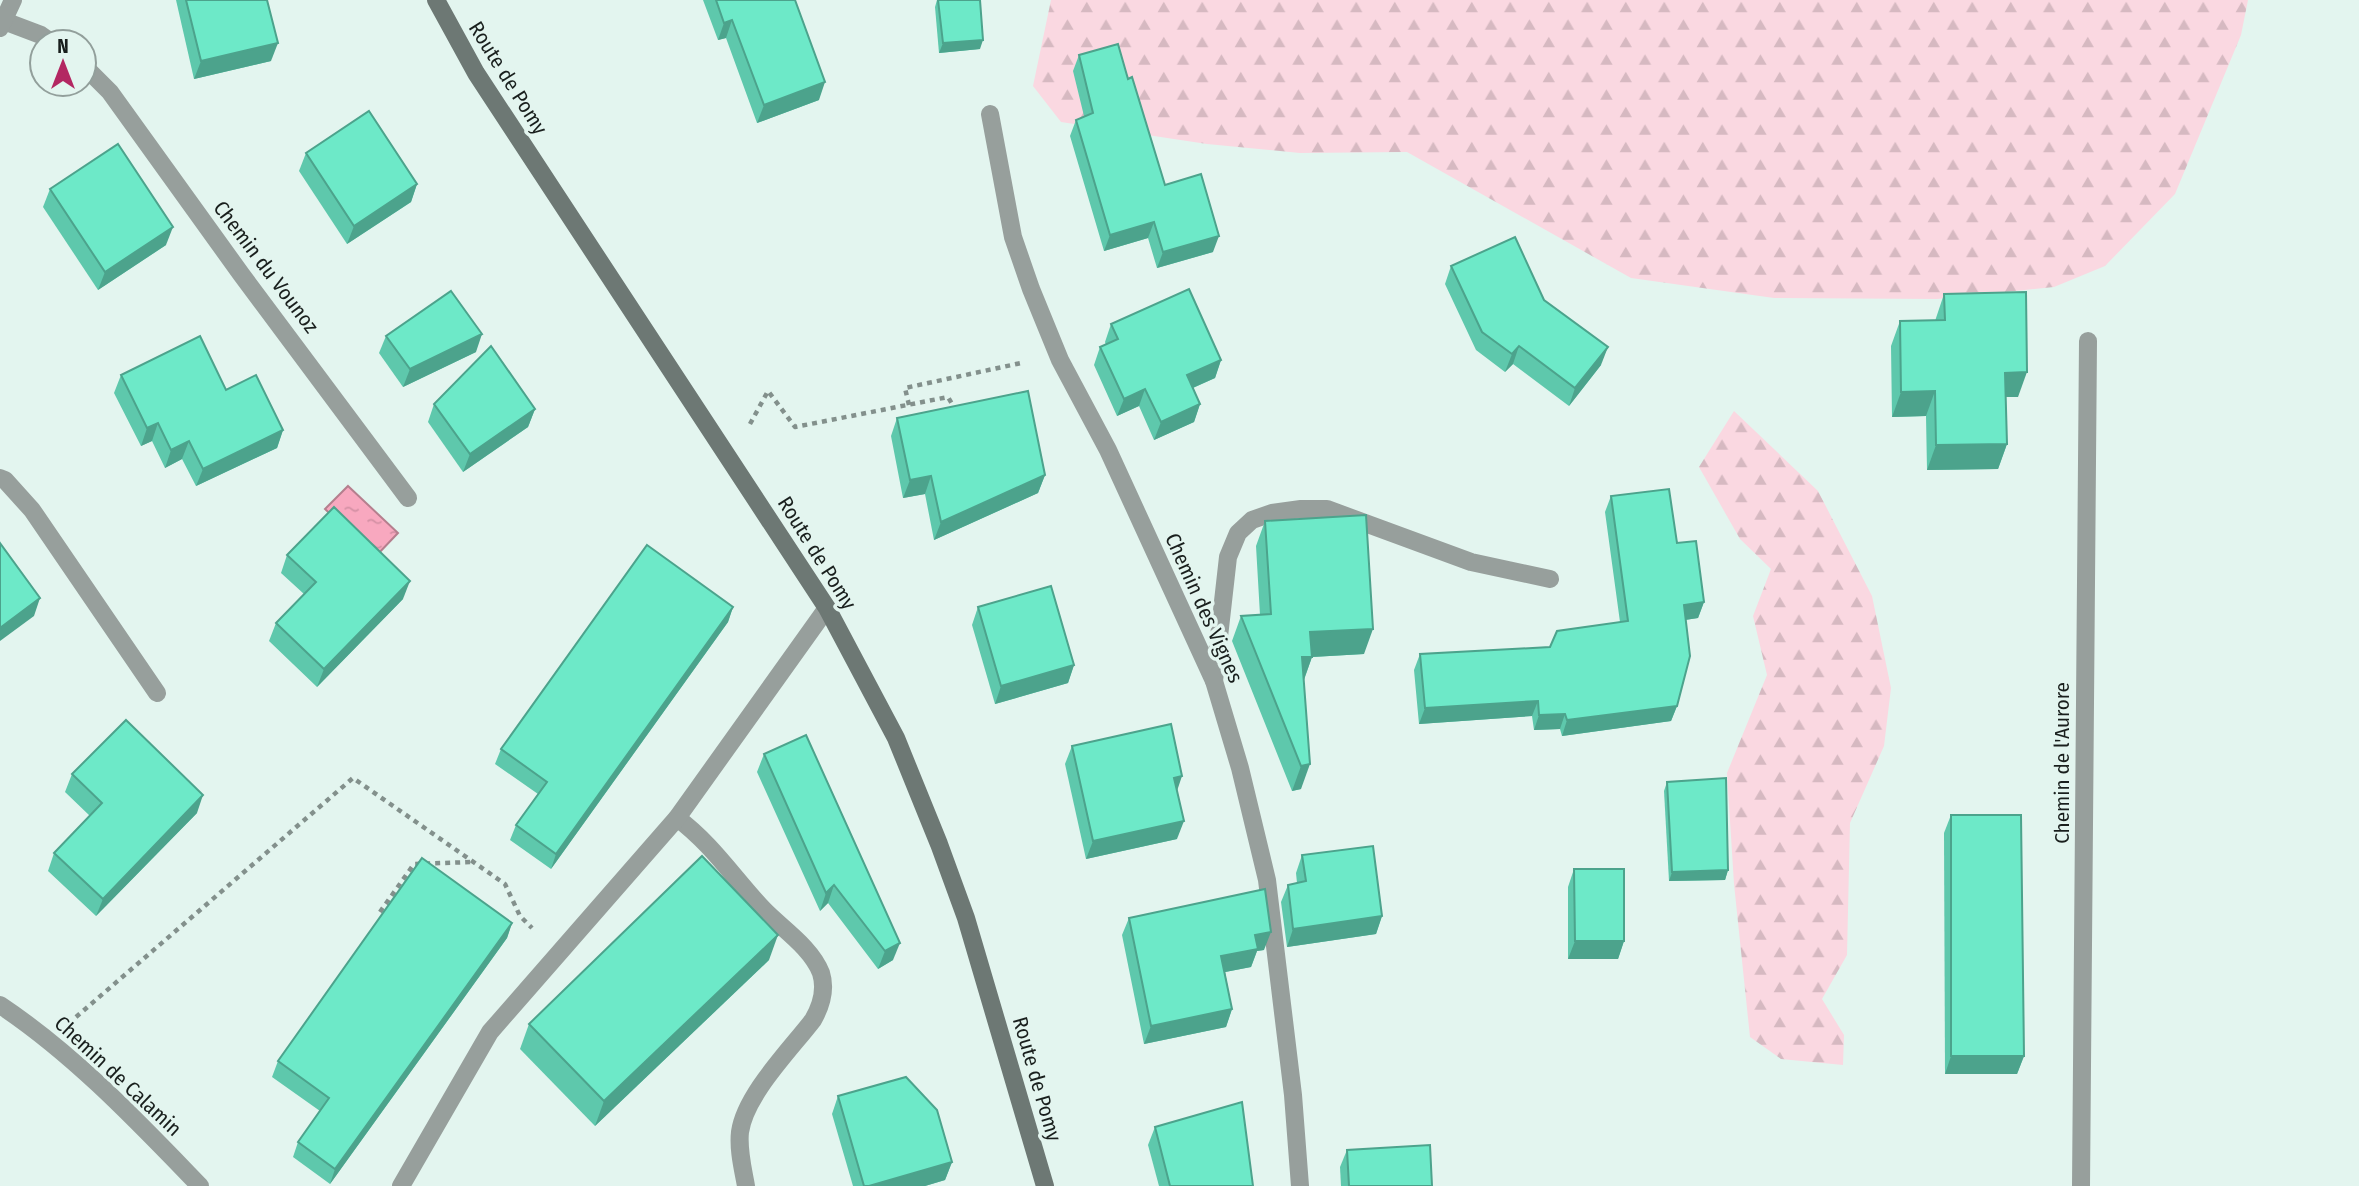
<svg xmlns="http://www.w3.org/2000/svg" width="2359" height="1186" font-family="'Fira Sans Condensed',sans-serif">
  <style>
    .forest { fill: url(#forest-firs) }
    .water { fill: url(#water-ripples); stroke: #b57f8e; stroke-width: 2 }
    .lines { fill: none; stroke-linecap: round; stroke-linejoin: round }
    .path { stroke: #83908c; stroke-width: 4.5; stroke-dasharray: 5 5; stroke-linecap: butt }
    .lane { stroke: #979f9c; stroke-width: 18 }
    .street { stroke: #979f9c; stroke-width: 18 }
    .secondary { stroke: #6d7874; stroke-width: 18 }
    .wall { fill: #5ec8ac }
    .shaded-wall { fill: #4ca38c }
    .building { fill: #6de9c8; stroke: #4ca38c; stroke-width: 2 }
    .labels { text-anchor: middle; stroke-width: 7; stroke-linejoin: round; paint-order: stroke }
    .street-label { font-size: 21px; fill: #191f1d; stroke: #e3f5ef }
  </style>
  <defs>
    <pattern id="forest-firs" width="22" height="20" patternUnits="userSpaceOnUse" patternTransform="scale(1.75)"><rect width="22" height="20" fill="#fad8e1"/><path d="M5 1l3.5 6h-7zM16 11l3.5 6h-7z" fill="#d6b9c1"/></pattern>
    <pattern id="water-ripples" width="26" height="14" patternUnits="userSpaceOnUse" patternTransform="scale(1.75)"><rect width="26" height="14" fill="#f8a8bf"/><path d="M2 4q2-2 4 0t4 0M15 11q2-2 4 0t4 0" fill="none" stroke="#d490a4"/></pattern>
  </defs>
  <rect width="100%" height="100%" fill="#e3f5ef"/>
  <g class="forest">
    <path d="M1051,0H2248L2241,35L2175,194L2105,266L2054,287L1937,299L1774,298L1631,278L1407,152L1300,153L1207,144L1061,122L1033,86Z"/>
    <path d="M1734,411L1818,491L1872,596L1891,688L1884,746L1850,823L1847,955L1822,999L1844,1035L1843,1065L1781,1059L1750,1037L1734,884L1727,773L1767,675L1753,616L1771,569L1740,539L1699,467Z"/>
  </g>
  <path class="water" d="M348,486L398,533L375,557L325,509Z"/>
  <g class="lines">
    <g class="path">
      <path d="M909,405L905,388L1021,363"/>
      <path d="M750,424L768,391L795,427L948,397L955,409"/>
      <path d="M380,912L414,864L471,862"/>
      <path d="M76,1017L353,778L505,884L520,916L532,928"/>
    </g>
    <g class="lane">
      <path d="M1214,681L1228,557L1238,533L1252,520L1272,513L1301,509H1327L1471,562L1550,579"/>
      <path d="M677,818C711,843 734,878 763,909C781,928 811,947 821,973C826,989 821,1006 813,1020C790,1050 745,1095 740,1132C738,1150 743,1169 746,1186"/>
      <path d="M401,1186L490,1032L677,818L827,608"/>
    </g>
    <g class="street">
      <path d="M4,21L41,35L51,42"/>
      <path d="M0,28L13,0"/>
      <path d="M84,66L110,92L241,274L408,498"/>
      <path d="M990,114L1013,237L1031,289L1060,360L1108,450L1214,681L1240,768L1267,880L1293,1095L1300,1186"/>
      <path d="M0,478L5,480L32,510L157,693"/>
      <path d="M0,1005C75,1055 138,1122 200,1186"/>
      <path d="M2081,1186L2088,341"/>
    </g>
    <path class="secondary" d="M436,0L476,73L827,608L896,738L939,844L966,918L1045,1186"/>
  </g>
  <g class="wall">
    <path d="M176,0H267L271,61L194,79Z"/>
    <path d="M703,0H795L819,100L757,123L726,38L718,40Z"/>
    <path d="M937,0H980V49L939,53L935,7Z"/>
    <path d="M1079,55L1128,79L1165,185L1213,252L1157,268L1148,238L1104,251L1070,136L1076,120L1084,116L1073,71Z"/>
    <path d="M306,153L417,184L411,202L347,244L299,171Z"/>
    <path d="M50,189L166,245L98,290L43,207Z"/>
    <path d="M1451,266L1544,300L1601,365L1569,406L1513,364L1505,372L1476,350L1445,284Z"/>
    <path d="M1944,294L2018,397H2006L2007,444L1998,469L1927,470L1926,416L1892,417L1891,346L1900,321H1935Z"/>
    <path d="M1111,324L1221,360L1215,378L1193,388L1200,404L1194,422L1154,440L1139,406L1117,416L1094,365L1100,347L1106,345L1105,342Z"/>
    <path d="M386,336L476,352L403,387L379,353Z"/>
    <path d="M121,375L226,390L283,430L277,448L196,486L182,459L165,468L152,441L141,446L114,393Z"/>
    <path d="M434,404L535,409L528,427L463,472L428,422Z"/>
    <path d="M897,418L1045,475L1038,493L934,540L925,494L903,498L891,436Z"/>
    <path d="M1611,496L1677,543L1704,602L1698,618L1685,620L1677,706L1671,721L1562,736L1560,729L1534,730L1532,716L1419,724L1414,670L1420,654L1550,647L1620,622L1605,512Z"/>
    <path d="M1265,521L1364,654L1312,657L1304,680L1301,789L1292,791L1232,641L1241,616L1260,615L1256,546Z"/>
    <path d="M287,555L403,599L317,687L269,641L276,623L304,594L281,573Z"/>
    <path d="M733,607L728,622L551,869L510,840L516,825L538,794L495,764L501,749Z"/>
    <path d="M978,607L1074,665L1068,683L995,704L972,625Z"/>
    <path d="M1072,746L1177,791V839L1086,859L1065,764Z"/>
    <path d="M764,754L893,960L878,969L828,903L820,911L757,772Z"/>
    <path d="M72,774L197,813L96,916L48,871L54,853L90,816L65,792Z"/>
    <path d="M1667,782L1728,870L1725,880L1669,881L1664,791Z"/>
    <path d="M1951,815L2024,1056L2017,1074H1945L1944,833Z"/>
    <path d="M1302,855L1382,916L1376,934L1287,947L1281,902L1288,885L1297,883L1296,873Z"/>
    <path d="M1574,869L1624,941L1618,959H1568V887Z"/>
    <path d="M1129,918L1264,950L1257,951L1251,967L1225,972L1232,1009L1226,1027L1144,1044L1122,935Z"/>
    <path d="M512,923L507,938L330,1184L293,1157L298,1142L320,1111L272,1077L278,1061Z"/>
    <path d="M769,960L595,1126L520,1049L529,1024Z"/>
    <path d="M838,1096L952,1162L945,1180L925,1186H853L832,1114Z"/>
    <path d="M1155,1127L1253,1186H1159L1148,1145Z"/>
    <path d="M1347,1150L1432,1186H1341L1340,1167Z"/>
  </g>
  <g class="shaded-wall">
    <path d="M732,20L726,38L718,40L724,23Z"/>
    <path d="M983,40L980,49L939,53L943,43Z"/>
    <path d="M278,43L271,61L194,79L201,61Z"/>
    <path d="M825,82L819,100L757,123L764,105Z"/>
    <path d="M417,184L411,202L347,244L354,226Z"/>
    <path d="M1154,222L1148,238L1104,251L1110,235Z"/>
    <path d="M173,227L166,245L98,290L105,272Z"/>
    <path d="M1219,236L1213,252L1157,268L1163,252Z"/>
    <path d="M482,334L476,352L403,387L410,369Z"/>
    <path d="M1519,346L1513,364L1505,372L1512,354Z"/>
    <path d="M1608,347L1601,365L1569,406L1575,388Z"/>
    <path d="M1221,360L1215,378L1181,393L1187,375Z"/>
    <path d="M2027,372L2018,397H1996L2005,373Z"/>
    <path d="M1145,389L1139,406L1117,416L1124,399Z"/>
    <path d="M1935,391L1926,416L1892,417L1901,392Z"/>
    <path d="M1200,404L1194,422L1154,440L1161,422Z"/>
    <path d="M535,409L528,427L463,472L470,454Z"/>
    <path d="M158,423L152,441L141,446L147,428Z"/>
    <path d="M283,430L277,448L196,486L203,469Z"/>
    <path d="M189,441L182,459L165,468L171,450Z"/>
    <path d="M2007,444L1998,469L1927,470L1936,445Z"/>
    <path d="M1045,475L1038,493L934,540L941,522Z"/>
    <path d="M931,476L925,494L903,498L910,480Z"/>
    <path d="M410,581L403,599L317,687L324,669Z"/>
    <path d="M40,598L34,616L0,641V628Z"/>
    <path d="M1704,602L1698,618L1678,621L1684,605Z"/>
    <path d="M733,607L728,622L551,869L556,854Z"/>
    <path d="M1373,629L1364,654L1312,657L1303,682H1293L1310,632Z"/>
    <path d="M1074,665L1068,683L995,704L1001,686Z"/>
    <path d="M1538,701L1532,716L1419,724L1425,708Z"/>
    <path d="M1677,706L1671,721L1562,736L1567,720Z"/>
    <path d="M1565,714L1560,729L1534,730L1539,715Z"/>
    <path d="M1310,764L1301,789L1292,791L1301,766Z"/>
    <path d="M1182,776L1176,794L1174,778Z"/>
    <path d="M203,795L197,813L96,916L103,899Z"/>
    <path d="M1184,821L1177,839L1086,859L1093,841Z"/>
    <path d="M1728,870L1725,880L1669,881L1672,872Z"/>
    <path d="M834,885L828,903L820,911L826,893Z"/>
    <path d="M1382,916L1376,934L1287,947L1293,929Z"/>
    <path d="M512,923L507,938L330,1184L335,1169Z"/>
    <path d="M1271,932L1264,950L1257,951L1251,967L1215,974L1221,956L1255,935Z"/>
    <path d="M778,935L769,960L595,1126L604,1101Z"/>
    <path d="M1575,941H1624L1618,959H1568Z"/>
    <path d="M900,943L893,960L878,969L885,951Z"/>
    <path d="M1232,1009L1226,1027L1144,1044L1151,1026Z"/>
    <path d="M1951,1056H2024L2017,1074H1945Z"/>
    <path d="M952,1162L945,1180L925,1186H869Z"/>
  </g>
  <g class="building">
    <path d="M186,0H267L278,43L201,61Z"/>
    <path d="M716,0H795L825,82L764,105L732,20L724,23Z"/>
    <path d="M938,0H980L983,40L943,43Z"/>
    <path d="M1118,44L1128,79L1132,77L1165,185L1201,174L1219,236L1163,252L1154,222L1110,235L1076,120L1093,113L1079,55Z"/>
    <path d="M369,111L417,184L354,226L306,153Z"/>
    <path d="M118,144L173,227L105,272L50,189Z"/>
    <path d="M1515,237L1544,300L1608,347L1575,388L1519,346L1512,354L1482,332L1451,266Z"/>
    <path d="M1189,289L1221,360L1187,375L1200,404L1161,422L1145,389L1124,399L1100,347L1118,339L1111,324Z"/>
    <path d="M451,291L482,334L410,369L386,336Z"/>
    <path d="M2026,292L2027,372L2005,373L2007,444L1936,445L1935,391L1901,392L1900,321L1945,320L1944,294Z"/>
    <path d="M200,336L226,390L256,375L283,430L203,469L189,441L171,450L158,423L147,428L121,375Z"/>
    <path d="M491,346L535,409L470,454L434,404Z"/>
    <path d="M1028,391L1045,475L941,522L931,476L910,480L897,418Z"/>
    <path d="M1669,489L1677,543L1696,541L1704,602L1684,605L1690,656L1677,706L1567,720L1565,714L1539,715L1538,701L1425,708L1420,654L1550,647L1557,631L1628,621L1611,496Z"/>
    <path d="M334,507L410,581L324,669L276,623L316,582L287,555Z"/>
    <path d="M1366,515L1373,629L1310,632L1312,657H1302L1310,764L1301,766L1241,616L1271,614L1265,521Z"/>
    <path d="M0,543L40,598L0,628Z"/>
    <path d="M647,545L733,607L556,854L516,825L547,782L501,749Z"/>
    <path d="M1051,586L1074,665L1001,686L978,607Z"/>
    <path d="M126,720L203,795L103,899L54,853L102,803L72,774Z"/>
    <path d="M1171,724L1182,776L1174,778L1184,821L1093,841L1072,746Z"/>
    <path d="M806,735L900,943L885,951L834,885L826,893L764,754Z"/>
    <path d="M1726,778L1728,870L1672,872L1667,782Z"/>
    <path d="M1951,815H2021L2024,1056H1951Z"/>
    <path d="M1373,846L1382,916L1293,929L1288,885L1306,881L1302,855Z"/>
    <path d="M702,856L778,935L604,1101L529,1024Z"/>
    <path d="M422,858L512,923L335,1169L298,1142L329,1098L278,1061Z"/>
    <path d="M1574,869H1624V941H1575Z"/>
    <path d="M1265,889L1271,932L1255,935L1258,949L1221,956L1232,1009L1151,1026L1129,918Z"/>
    <path d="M906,1077L937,1110L952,1162L869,1186H864L838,1096Z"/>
    <path d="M1242,1102L1253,1186H1170L1155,1127Z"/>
    <path d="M1430,1145L1432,1186H1349L1347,1150Z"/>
  </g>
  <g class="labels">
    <g class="street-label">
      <text transform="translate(508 78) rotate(58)" y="7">Route de Pomy</text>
      <text transform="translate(266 267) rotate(53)" y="7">Chemin du Vounoz</text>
      <text transform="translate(817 553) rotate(58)" y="7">Route de Pomy</text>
      <text transform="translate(1204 608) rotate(66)" y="7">Chemin des Vignes</text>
      <text transform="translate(2062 763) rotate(-90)" y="7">Chemin de l'Aurore</text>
      <text transform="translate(118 1076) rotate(43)" y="7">Chemin de Calamin</text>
      <text transform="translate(1037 1079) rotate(74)" y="7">Route de Pomy</text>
    </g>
  </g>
  <g transform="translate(63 63)"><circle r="33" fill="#e3f5ef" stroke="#929f9b" stroke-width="2"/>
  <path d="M0-5L12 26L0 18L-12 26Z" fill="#b32762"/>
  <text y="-10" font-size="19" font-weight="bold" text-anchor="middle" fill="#191f1d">N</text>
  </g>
</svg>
